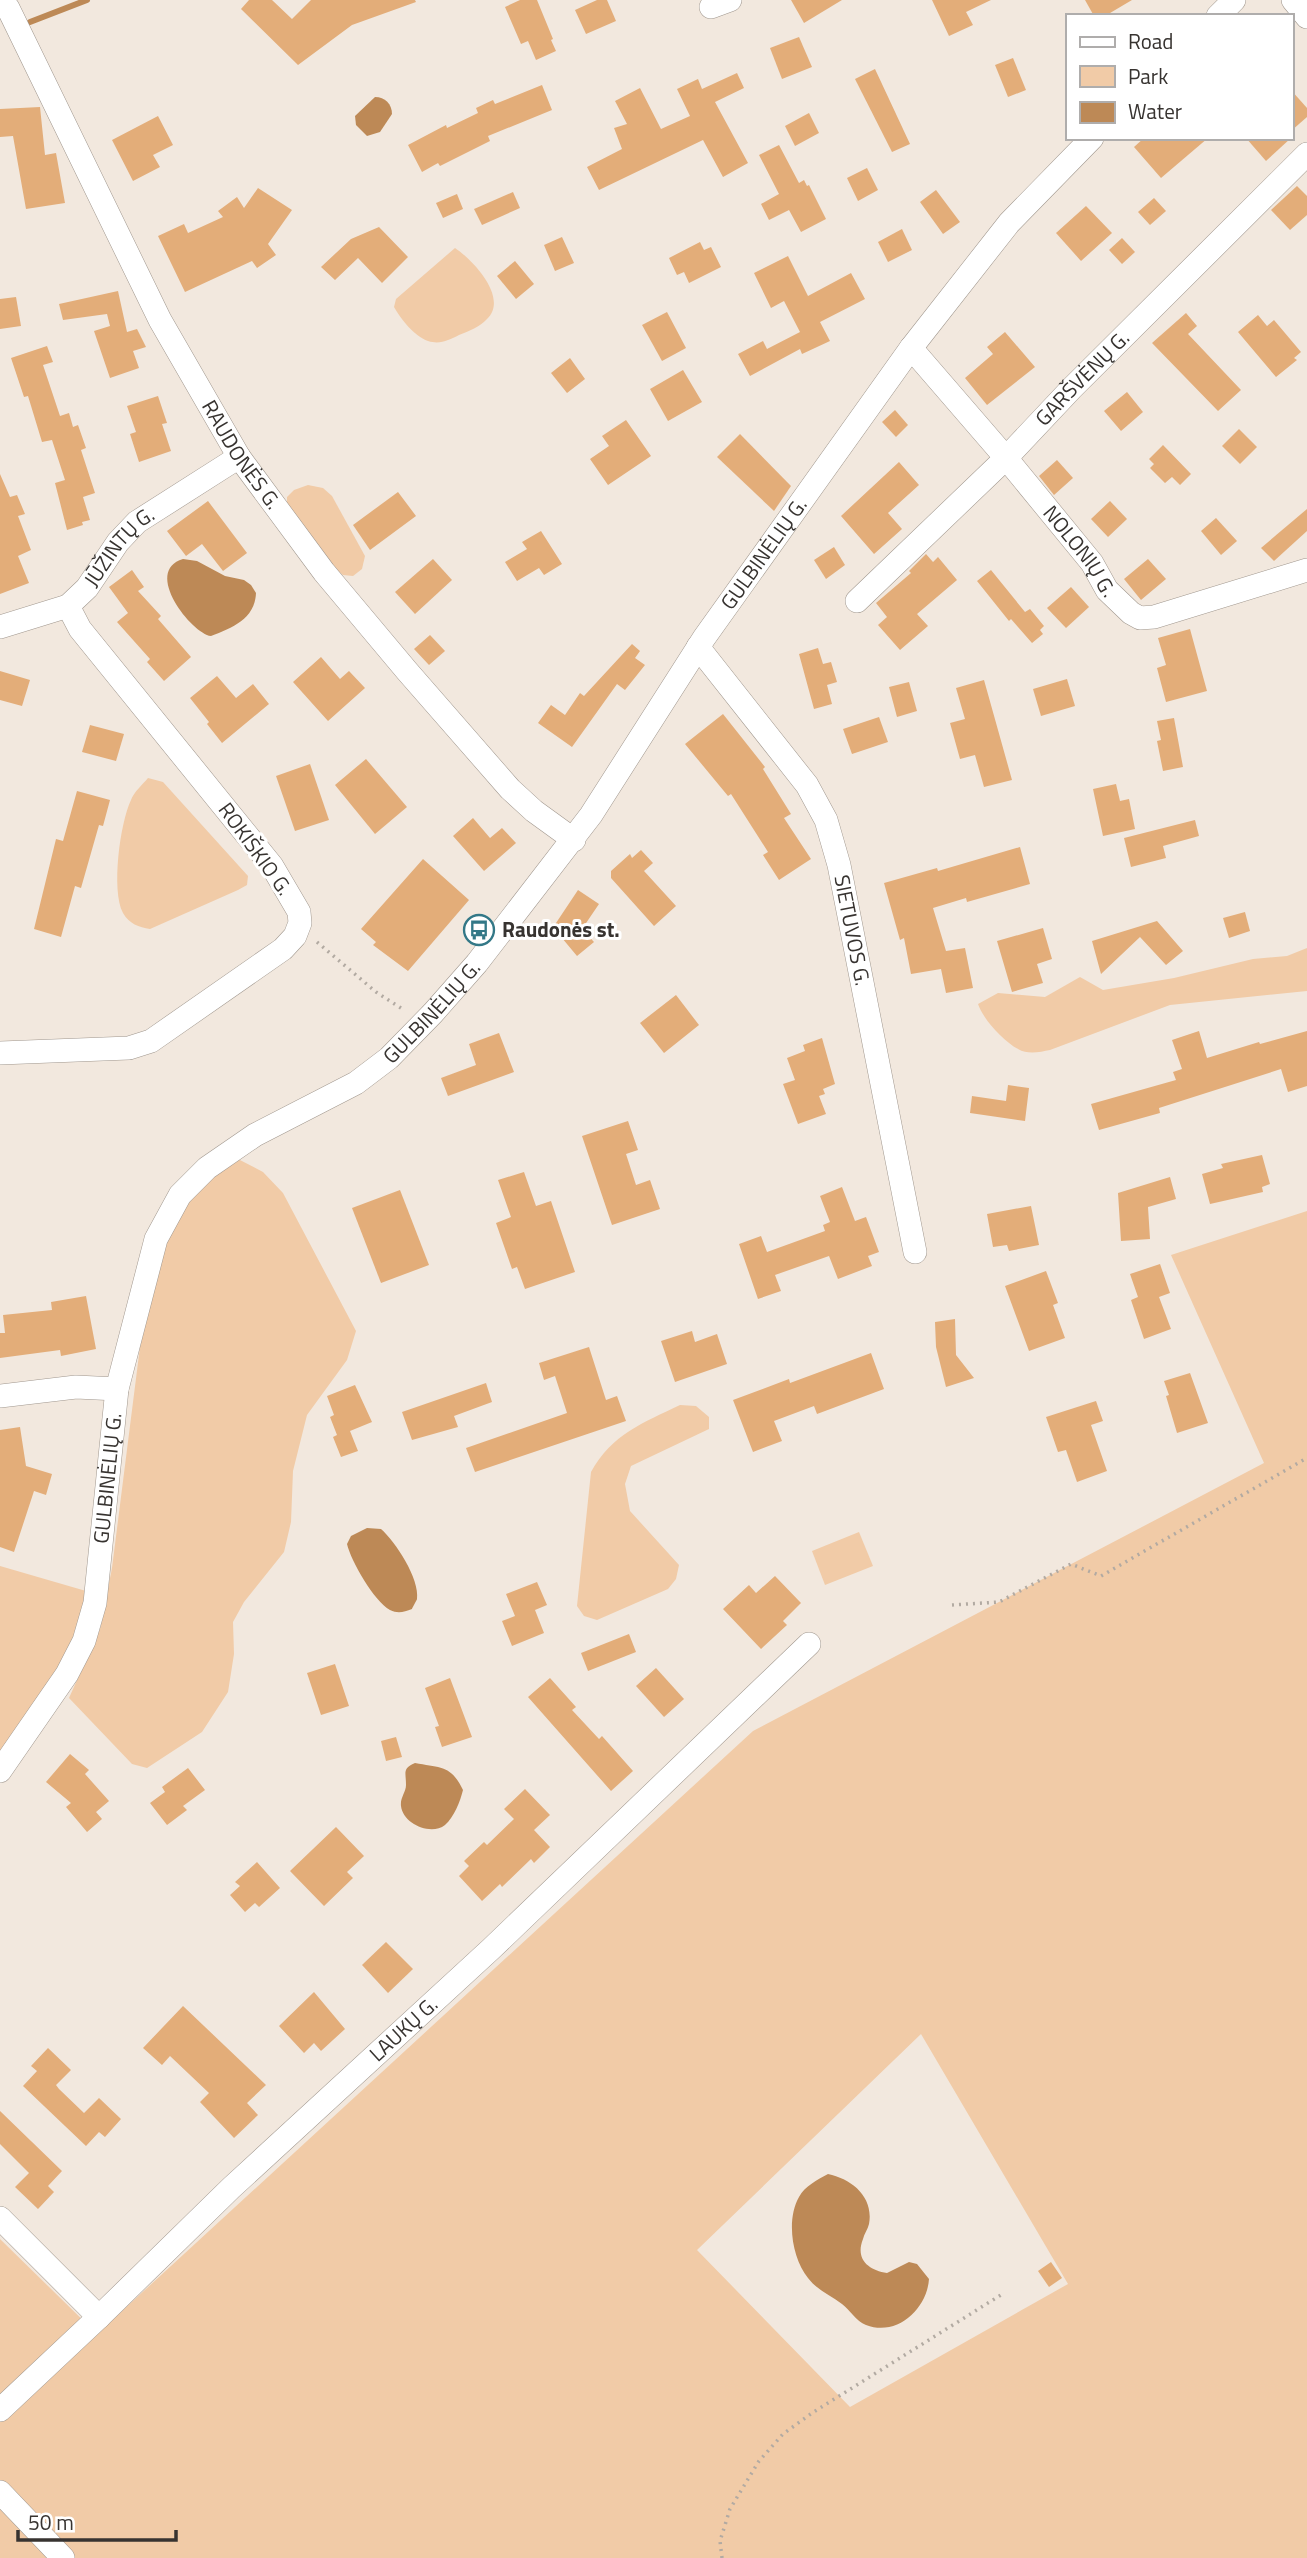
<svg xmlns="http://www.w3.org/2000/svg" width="1307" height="2558" font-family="'Titillium Web',sans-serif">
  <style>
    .green { fill: #f1cba7; fill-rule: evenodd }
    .water { fill: #bd8956 }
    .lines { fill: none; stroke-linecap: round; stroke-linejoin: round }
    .stream { stroke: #bd8956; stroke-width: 6 }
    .building { fill: #e3ad79 }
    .street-casing { stroke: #a0978e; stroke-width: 24 }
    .path { stroke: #b2aaa2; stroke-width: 3.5; stroke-dasharray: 2 5; stroke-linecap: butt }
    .street { stroke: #fff; stroke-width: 23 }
    .labels { text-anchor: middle; stroke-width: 6; stroke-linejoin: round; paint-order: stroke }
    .street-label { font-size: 21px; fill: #373330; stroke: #fff }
    .poi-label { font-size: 21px; font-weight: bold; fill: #373330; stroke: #fff; text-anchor: start }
  </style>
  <rect width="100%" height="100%" fill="#f2e8de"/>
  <g class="green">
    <path d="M455,248C473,260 509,298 487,319C480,327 469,331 459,335C449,340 440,345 428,341C414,336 401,319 394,307L396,299Z"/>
    <path d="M308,485L323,488L332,496L365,556L362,569L353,576L343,575L334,568L287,507V497L294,490Z"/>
    <path d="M148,778L163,782L248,876L247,885L238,890L150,929C139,927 129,924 123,913C111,890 120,823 131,800C134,792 142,785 148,778Z"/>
    <path d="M1307,948V991L1170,1005L1050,1050C1040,1052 1028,1055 1018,1049C1003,1041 983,1019 978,1004L998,993L1045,997L1080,977L1103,990L1174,978L1253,959L1287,956Z"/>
    <path d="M238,1159L263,1172L283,1193L356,1331L347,1360L307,1415L293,1471L291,1522L284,1552L244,1602L233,1622L234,1654L228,1692L202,1732L147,1768L132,1764L69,1698L100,1629L112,1568L141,1339L172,1222L195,1190Z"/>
    <path d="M1307,1211V2558H0V2239L97,2334L753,1731L1264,1463L1171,1255ZM921,2034L1068,2284L850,2407L697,2250Z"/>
    <path d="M680,1405L696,1406L709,1417V1429L631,1466L625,1484L630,1511L679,1565L676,1579L668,1589L597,1620L584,1616L577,1606L591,1472C612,1434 643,1423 680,1405Z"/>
    <path d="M859,1532L873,1566L825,1585L812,1551Z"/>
    <path d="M0,1566L86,1591C80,1652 33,1704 0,1752Z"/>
  </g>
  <g class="water">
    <path d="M375,97C385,97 392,104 392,114L380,132L367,136L356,125L355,116Z"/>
    <path d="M183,559L197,561L225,576L244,580L251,585L256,593C255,619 232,628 211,636C192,634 142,571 183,559Z"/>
    <path d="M367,1528L381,1529C395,1541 420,1579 417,1599C417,1600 412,1608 412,1609C404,1612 398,1614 390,1610C374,1601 351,1561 347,1544L351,1536Z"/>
    <path d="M415,1763C441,1768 451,1765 463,1790C460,1802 454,1817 445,1825C431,1836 403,1824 401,1806C400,1798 406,1792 406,1785C406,1772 402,1769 415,1763Z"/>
    <path d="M828,2174C852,2179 874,2197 869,2224C868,2229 864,2234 863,2239C855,2259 868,2270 887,2273L909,2262L917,2264L929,2279C927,2309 897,2337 866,2325C856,2321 850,2310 842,2304C830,2295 817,2290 808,2278C792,2258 786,2220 799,2197C805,2186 817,2180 828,2174Z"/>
  </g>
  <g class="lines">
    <path class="stream" d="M30,22L87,0"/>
  </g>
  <g class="building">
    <path d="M249,0H272L292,19L311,0H415L416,2L352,25L298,65L241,9Z"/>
    <path d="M520,0H537L553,39L551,40L556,51L536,60L528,41L521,44L505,7Z"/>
    <path d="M597,0H607L616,21L586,34L575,10Z"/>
    <path d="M791,0H842L804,23Z"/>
    <path d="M932,0H991L966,12L973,25L949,36Z"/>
    <path d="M1085,0H1132L1105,16H1094Z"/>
    <path d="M799,37L812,67L782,79L770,48Z"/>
    <path d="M1013,58L1026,90L1008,97L995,65Z"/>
    <path d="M875,69L910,144L892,152L855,79Z"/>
    <path d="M737,73L744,88L715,102L748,163L723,177L703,140L599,190L587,167L622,149L614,128L627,124L615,101L640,88L661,129L690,116L677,89L698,79L702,89Z"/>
    <path d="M542,85L552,110L488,136L490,141L440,166L438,163L422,172L408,145L446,125L447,128L478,113L476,108L493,100L495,104Z"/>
    <path d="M1291,90L1307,108V117L1291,131Z"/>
    <path d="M40,107L45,155L56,153L65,203L26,209L13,136L0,137V109Z"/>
    <path d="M809,113L819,133L795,146L785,126Z"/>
    <path d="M158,116L173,145L153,155L160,167L133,181L112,140Z"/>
    <path d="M1144,138H1208L1161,178L1134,147Z"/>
    <path d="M1246,138H1291L1266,161Z"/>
    <path d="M779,145L799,183L804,180L807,186L809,185L826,219L801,232L789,210L769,220L761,204L779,194L759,155Z"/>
    <path d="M867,168L878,190L858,201L847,178Z"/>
    <path d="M1297,186L1307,196V215L1290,230L1271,210Z"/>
    <path d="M258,188L292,210L268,244L276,255L257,268L252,261L185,292L158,236L184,224L188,233L223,217L218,211L237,197L244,208Z"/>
    <path d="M936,190L960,222L943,234L920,202Z"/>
    <path d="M513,192L520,208L482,225L474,209Z"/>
    <path d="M457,194L463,209L443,218L436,203Z"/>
    <path d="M1154,198L1166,211L1150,225L1138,212Z"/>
    <path d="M1086,206L1112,233L1081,261L1056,233Z"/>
    <path d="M379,227L408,257L382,283L358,258L335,280L321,267L351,239Z"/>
    <path d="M902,229L912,250L888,262L878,242Z"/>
    <path d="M562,237L574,263L555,271L544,245Z"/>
    <path d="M1122,238L1135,252L1122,264L1109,250Z"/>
    <path d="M700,242L704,250L711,247L721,267L689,283L684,272L677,275L669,258Z"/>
    <path d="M788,256L808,296L851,273L865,299L820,322L830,341L802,354L800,349L750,376L738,354L763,341L767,349L800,332L784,301L771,308L754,273Z"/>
    <path d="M515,261L534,284L516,299L497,276Z"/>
    <path d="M118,291L127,332L137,329L146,347L133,351L139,368L110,378L94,331L110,326L107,314L63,320L59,304Z"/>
    <path d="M16,297L21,326L0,329V299Z"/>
    <path d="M667,312L686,348L662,361L642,325Z"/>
    <path d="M1186,313L1197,326L1188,334L1241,390L1218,411L1152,343Z"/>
    <path d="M1258,315L1267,326L1274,320L1301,352L1294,358L1297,360L1276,377L1238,332Z"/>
    <path d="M1005,332L1035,367L987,405L965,378L993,354L987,347Z"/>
    <path d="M47,346L53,362L43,365L60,416L69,413L73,427L78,425L86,448L81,450L95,493L83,497L90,520L82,522L83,525L67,530L55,483L65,480L52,440L42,442L28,396L24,397L11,358Z"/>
    <path d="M570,358L585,379L567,393L551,373Z"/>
    <path d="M683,370L702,402L668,421L650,389Z"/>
    <path d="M1127,392L1143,412L1121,431L1104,411Z"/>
    <path d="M158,396L167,423L162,424L171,451L139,462L130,434L136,432L127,406Z"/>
    <path d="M895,410L908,425L896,437L882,422Z"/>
    <path d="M626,420L651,456L608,485L590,459L609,446L602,436Z"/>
    <path d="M1239,429L1257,447L1240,464L1222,446Z"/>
    <path d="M740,434L791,486L774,511L717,457Z"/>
    <path d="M1163,445L1191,474L1180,485L1172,477L1165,483L1150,468L1154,464L1149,459Z"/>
    <path d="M1057,460L1073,478L1054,495L1039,476Z"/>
    <path d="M899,462L919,485L888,513L902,529L874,554L841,516Z"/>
    <path d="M0,474L10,497L17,495L25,514L18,516L31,550L18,556L29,583L0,594Z"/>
    <path d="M398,492L416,516L370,550L353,525Z"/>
    <path d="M208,501L247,553L223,571L202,544L186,556L167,531Z"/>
    <path d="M1110,501L1127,519L1108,537L1091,519Z"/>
    <path d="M1307,509V531L1274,561L1261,548Z"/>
    <path d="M1216,518L1237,541L1221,555L1201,531Z"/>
    <path d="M541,531L562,564L544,575L539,568L517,581L505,562L527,549L522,542Z"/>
    <path d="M834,547L845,565L826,579L814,560Z"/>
    <path d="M926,554L933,562L938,557L957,580L917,614L928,626L900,650L878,625L887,617L876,603L911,573L909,571Z"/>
    <path d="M433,559L452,580L415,614L395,592Z"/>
    <path d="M1148,559L1166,579L1141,600L1124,579Z"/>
    <path d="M132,570L144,587L138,591L161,616L158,619L191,657L164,681L147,662L150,659L117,622L128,613L109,587Z"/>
    <path d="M991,570L1025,612L1030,609L1044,626L1040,630L1043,634L1032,643L1011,619L1009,621L977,581Z"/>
    <path d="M1071,587L1089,607L1066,628L1047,608Z"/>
    <path d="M1190,629L1207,691L1166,702L1157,668L1166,665L1158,638Z"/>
    <path d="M430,635L445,651L429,665L414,649Z"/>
    <path d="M632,644L640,651L635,658L645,665L625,690L617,684L572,747L538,723L551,705L565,715L580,693L584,696Z"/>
    <path d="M818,648L823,664L831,662L837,682L827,685L832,704L814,709L799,654Z"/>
    <path d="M321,657L340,679L349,671L365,688L328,721L293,682Z"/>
    <path d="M0,671L30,680L22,706L0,700Z"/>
    <path d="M217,676L236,698L253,684L269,704L222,743L207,724L209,722L190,698Z"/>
    <path d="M1067,679L1075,706L1041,716L1033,689Z"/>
    <path d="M984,680L1012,780L984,787L975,755L960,759L950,723L965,719L956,688Z"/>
    <path d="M909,682L917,711L897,717L889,687Z"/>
    <path d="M723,714L765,767L763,769L791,814L784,818L811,859L779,880L763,855L768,852L731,794L728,796L685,744Z"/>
    <path d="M879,717L888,742L852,754L843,729Z"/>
    <path d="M1174,718L1183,767L1163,771L1157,741L1161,740L1157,721Z"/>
    <path d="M90,725L124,734L116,761L82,752Z"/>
    <path d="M366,759L407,807L375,834L335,785Z"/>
    <path d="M310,764L329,820L295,831L276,776Z"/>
    <path d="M1116,784L1120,801L1129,799L1135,829L1103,836L1093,789Z"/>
    <path d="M77,791L110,800L103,826L99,825L81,888L75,886L61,937L34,929L56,839L63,841Z"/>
    <path d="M473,818L490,838L502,828L516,843L484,871L453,836Z"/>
    <path d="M1195,820L1199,836L1163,846L1166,858L1131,867L1124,838Z"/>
    <path d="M1020,847L1030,884L967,902L966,898L933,908L946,951L965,948L973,988L946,993L941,969L911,974L904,938L900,940L884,883L937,868L938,871Z"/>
    <path d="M641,850L653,863L644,871L676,906L654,926L611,878V871L630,854L632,858Z"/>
    <path d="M423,859L469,900L408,971L373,945L376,942L361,929Z"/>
    <path d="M578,890L599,904L582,929L594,942L577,956L562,938L566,934L554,926Z"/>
    <path d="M1245,912L1250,931L1229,938L1223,918Z"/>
    <path d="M1157,921L1183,951L1166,965L1140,937L1101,974L1092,941Z"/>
    <path d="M1043,928L1052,959L1037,964L1043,983L1012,992L997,941Z"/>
    <path d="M676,995L699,1025L664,1053L640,1023Z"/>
    <path d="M1199,1031L1207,1058L1259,1042L1260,1044L1307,1031V1086L1288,1092L1281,1069L1159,1108L1160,1113L1099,1130L1091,1104L1176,1080L1173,1072L1182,1069L1172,1040Z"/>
    <path d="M499,1033L514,1072L448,1096L441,1078L476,1065L469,1044Z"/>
    <path d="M822,1038L835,1084L823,1089L825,1094L819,1096L826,1114L798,1124L783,1084L795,1080L787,1058L805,1051L803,1045Z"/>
    <path d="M1008,1085L1029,1088L1025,1121L970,1113L972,1096L1006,1101Z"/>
    <path d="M628,1121L638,1150L626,1154L636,1185L650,1180L660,1209L612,1225L582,1136Z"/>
    <path d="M1262,1155L1270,1184L1262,1187L1263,1192L1210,1204L1202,1174L1223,1168L1221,1164Z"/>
    <path d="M524,1172L536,1206L551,1201L575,1272L525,1289L517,1267L512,1269L496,1223L511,1217L498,1180Z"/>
    <path d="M1170,1177L1176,1199L1148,1207L1150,1239L1121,1241L1118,1193Z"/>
    <path d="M842,1187L855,1221L866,1217L879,1252L868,1256L872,1266L838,1279L829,1256L775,1275L781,1291L758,1299L739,1244L761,1236L767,1252L825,1231L823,1225L830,1222L820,1196Z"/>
    <path d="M400,1190L429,1265L381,1283L352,1208Z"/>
    <path d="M1031,1206L1039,1245L1009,1251L1007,1245L993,1247L987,1214Z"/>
    <path d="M1160,1264L1170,1293L1159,1297L1171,1329L1144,1339L1131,1300L1138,1297L1130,1274Z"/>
    <path d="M1046,1271L1058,1303L1053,1305L1065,1338L1029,1351L1005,1286Z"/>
    <path d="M86,1296L96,1349L61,1356L60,1350L0,1358V1333H5L3,1315L52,1310L51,1302Z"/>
    <path d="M955,1319L956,1355L974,1378L946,1387L936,1347L935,1322Z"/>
    <path d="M692,1331L695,1342L717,1334L727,1364L675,1382L661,1341Z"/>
    <path d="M589,1347L606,1400L617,1396L626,1421L475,1472L466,1448L567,1413L555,1376L544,1380L539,1363Z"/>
    <path d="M871,1353L884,1389L817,1414L814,1406L774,1421L782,1441L753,1452L733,1400L789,1379L790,1383Z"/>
    <path d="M1190,1373L1208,1423L1177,1433L1166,1396L1169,1395L1164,1381Z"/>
    <path d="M486,1383L492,1402L454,1416L458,1427L412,1440L402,1412Z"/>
    <path d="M355,1385L372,1422L350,1431L358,1451L341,1457L333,1437L337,1435L330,1417L334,1415L327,1396Z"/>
    <path d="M1096,1401L1103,1421L1091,1425L1107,1471L1077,1482L1066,1450L1058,1452L1046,1417Z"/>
    <path d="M20,1427L26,1466L52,1474L46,1495L34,1491L14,1552L0,1547V1430Z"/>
    <path d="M775,1576L801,1603L783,1621L787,1625L761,1649L723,1609L749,1585L756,1593Z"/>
    <path d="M537,1582L547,1605L535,1610L544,1633L512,1646L502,1621L515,1616L506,1594Z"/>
    <path d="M629,1634L636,1652L588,1671L581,1653Z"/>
    <path d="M335,1664L349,1706L321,1715L307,1673Z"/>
    <path d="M656,1668L684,1699L664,1717L636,1686Z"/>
    <path d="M450,1678L472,1737L442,1747L435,1727L439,1726L425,1688Z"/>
    <path d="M550,1678L576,1707L572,1710L599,1739L602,1736L633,1771L611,1791L528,1697Z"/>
    <path d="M396,1737L402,1757L386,1761L381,1741Z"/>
    <path d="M70,1754L89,1770L85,1774L109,1801L96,1812L102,1819L87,1832L66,1807L71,1803L46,1782Z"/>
    <path d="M188,1768L205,1790L183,1806L187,1810L167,1825L150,1803L165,1792L162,1787Z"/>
    <path d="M525,1789L550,1815L534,1830L550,1847L534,1863L531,1859L502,1887L500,1884L482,1901L459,1876L469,1866L464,1861L484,1842L487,1845L514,1819L504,1809Z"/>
    <path d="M336,1827L364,1856L347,1872L353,1878L324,1906L290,1871Z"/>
    <path d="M257,1862L280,1888L259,1907L255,1903L245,1912L230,1895L240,1886L235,1882Z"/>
    <path d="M386,1942L413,1969L388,1993L362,1965Z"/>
    <path d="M314,1992L345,2029L321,2051L314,2043L304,2053L279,2026Z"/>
    <path d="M183,2006L266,2085L247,2103L258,2115L234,2138L200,2102L209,2093L170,2056L162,2065L143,2048Z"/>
    <path d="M48,2048L71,2070L56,2085L59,2089L84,2113L99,2098L121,2119L105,2137L99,2132L86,2146L23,2086L37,2071L31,2066Z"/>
    <path d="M0,2111L62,2171L48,2186L54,2192L38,2209L15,2187L29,2173L0,2144Z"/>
    <path d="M1051,2262L1062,2278L1049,2287L1038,2271Z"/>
  </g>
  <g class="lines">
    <g class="street-casing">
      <g id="street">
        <path d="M1293,0L1307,17"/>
        <path id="s1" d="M0,5L8,8L160,320L239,457L324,572L407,671L510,789L534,811L574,840"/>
        <path d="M711,7L730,0"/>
        <path d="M1218,16L1234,0"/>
        <path id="s2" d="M911,348L1006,458L1092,563L1107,590L1131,613L1140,618L1154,617L1307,570"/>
        <path id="s3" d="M857,601L1006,458L1071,389L1307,154"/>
        <path id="s4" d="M0,627L68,606L87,588L118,542L137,522L239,457"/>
        <path id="s5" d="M698,647L807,785L826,820L839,865L915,1252"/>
        <path d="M0,1053L129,1048L151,1041L283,949L295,936L300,923L299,912L272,866L80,629L68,606"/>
        <path d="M0,1396L76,1387L117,1389"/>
        <path id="s6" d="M0,1771L67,1674L84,1641L95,1603L117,1389L156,1239L180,1195L207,1168L255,1135L356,1083L389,1058L433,1013L477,963L591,815L704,638L911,348L1009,223L1092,138"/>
        <path d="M0,2218L99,2317"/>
        <path id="s7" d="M0,2410L99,2317L231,2188L491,1949L809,1644"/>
        <path d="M0,2492L63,2558"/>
      </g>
    </g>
    <g class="path">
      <path d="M317,942L376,992L404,1010"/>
      <path d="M952,1605L999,1602L1071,1564L1101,1576L1307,1458"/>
      <path d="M722,2558L720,2541L730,2509L759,2461L783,2434L812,2413L1004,2293"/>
    </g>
    <use href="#street" class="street"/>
  </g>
  <defs>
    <g id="bus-ring" transform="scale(1.575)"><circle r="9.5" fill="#fff" stroke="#337887" stroke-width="1.5"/><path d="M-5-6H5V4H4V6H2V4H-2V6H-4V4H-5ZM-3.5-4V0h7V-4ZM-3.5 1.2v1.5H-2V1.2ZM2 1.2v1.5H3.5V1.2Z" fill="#337887"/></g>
  </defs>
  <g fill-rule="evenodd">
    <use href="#bus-ring" x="479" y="930"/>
  </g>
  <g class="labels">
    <g class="street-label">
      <text dy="7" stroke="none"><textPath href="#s3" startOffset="317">GARŠVĖNŲ G.</textPath></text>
      <text dy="7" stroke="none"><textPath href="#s1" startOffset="513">RAUDONĖS G.</textPath></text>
      <text dy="7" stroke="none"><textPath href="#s4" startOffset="150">JŪŽINTŲ G.</textPath></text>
      <text dy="7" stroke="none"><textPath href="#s2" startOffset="264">NOLONIŲ G.</textPath></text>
      <text dy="7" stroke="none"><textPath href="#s6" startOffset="1496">GULBINĖLIŲ G.</textPath></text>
      <text transform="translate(255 849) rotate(54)" y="7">ROKIŠKIO G.</text>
      <text dy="7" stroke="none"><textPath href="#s5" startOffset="329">SIETUVOS G.</textPath></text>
      <text dy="7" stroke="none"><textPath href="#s6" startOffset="929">GULBINĖLIŲ G.</textPath></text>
      <text dy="7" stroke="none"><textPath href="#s6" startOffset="320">GULBINĖLIŲ G.</textPath></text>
      <text dy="7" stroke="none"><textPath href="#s7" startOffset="555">LAUKŲ G.</textPath></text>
    </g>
    <g class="poi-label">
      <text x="502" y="937">Raudonės st.</text>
    </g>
  </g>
  <rect x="1066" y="14" width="228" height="126" fill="#ffffff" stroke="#afadac" stroke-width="2"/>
  <rect x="1080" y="37" width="35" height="10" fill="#ffffff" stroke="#afadac" stroke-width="2"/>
  <text x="1128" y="49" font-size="21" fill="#373330">Road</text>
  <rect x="1080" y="66" width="35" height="21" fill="#f1cba7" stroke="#afadac" stroke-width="2"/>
  <text x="1128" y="84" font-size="21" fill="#373330">Park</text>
  <rect x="1080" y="102" width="35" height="21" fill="#bd8956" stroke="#afadac" stroke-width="2"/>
  <text x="1128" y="119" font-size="21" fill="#373330">Water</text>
  <path d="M18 2530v10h158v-10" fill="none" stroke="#373330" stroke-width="3.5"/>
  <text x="28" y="2530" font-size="21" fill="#373330" stroke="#ffffff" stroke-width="5" paint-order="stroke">50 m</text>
</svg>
